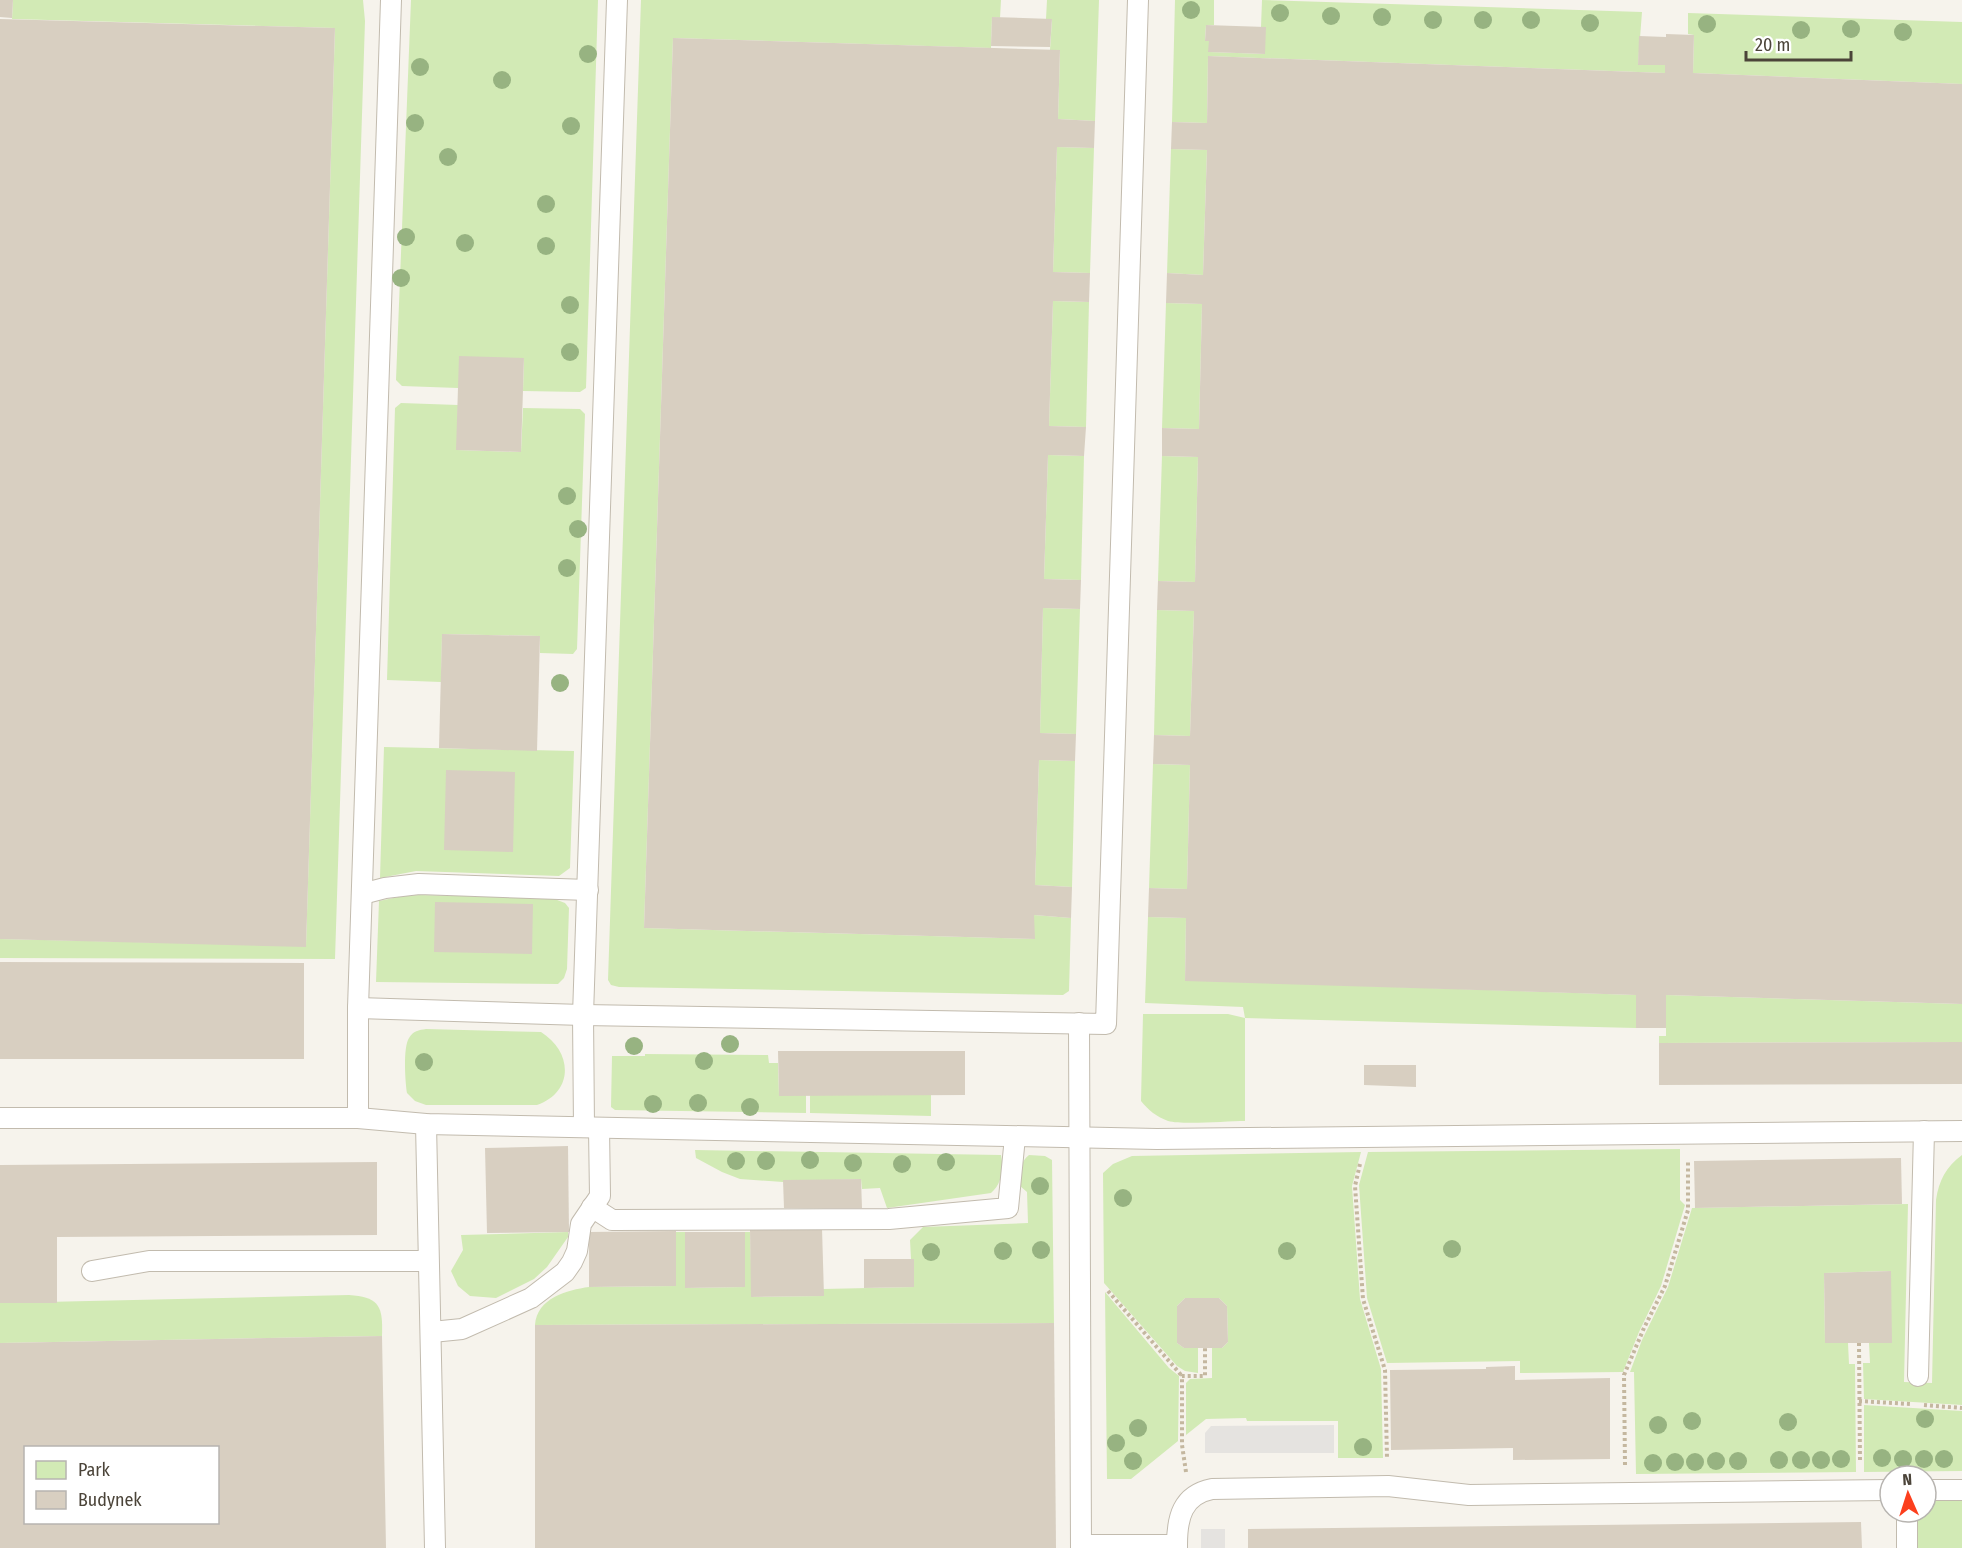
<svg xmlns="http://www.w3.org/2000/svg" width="1962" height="1548" font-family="'Fira Sans Condensed',sans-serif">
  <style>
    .green { fill: #d2eab5 }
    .parking { fill: #e5e3e0 }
    .building { fill: #d8cfc1; fill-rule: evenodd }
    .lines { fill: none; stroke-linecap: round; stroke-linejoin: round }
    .lane-casing { stroke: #c2bbae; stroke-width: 22 }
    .path { stroke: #c4b79f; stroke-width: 4; stroke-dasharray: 3 3; stroke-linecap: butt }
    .lane { stroke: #fff; stroke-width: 20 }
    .tree { fill: #97b381 }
  </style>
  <rect width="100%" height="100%" fill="#f6f3ec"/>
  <g class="green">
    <path d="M13,0H363L365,21L335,959L0,958V939L306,946L335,28L12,19Z"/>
    <path d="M411,0H598L586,388L580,392L523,391L524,358L458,388L402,386L396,380Z"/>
    <path d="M641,0H1001L1000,18L992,17L991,48L673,38L644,928L1034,939V915L1071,918L1069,991L1063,995L619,987L611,985L608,980Z"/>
    <path d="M1047,0H1099L1095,121L1058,119L1060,51L1050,50L1052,19H1046Z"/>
    <path d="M1175,0H1214V25H1206L1205,40L1209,41V52L1265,54V27H1261L1262,0L1642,12L1638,64L1665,65V73L1208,56L1207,123L1172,122Z"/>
    <path d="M1688,13L1962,22V84L1693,73L1694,35L1688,34Z"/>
    <path d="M1057,147L1094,148L1090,273L1053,272Z"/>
    <path d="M1171,149L1207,150L1203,275L1167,273Z"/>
    <path d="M1053,301L1089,302L1086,427L1049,426Z"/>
    <path d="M1166,303L1202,304L1199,429L1162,428Z"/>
    <path d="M401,403L458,405L457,450L521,452L523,408L580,409L585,414L577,649L573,654L540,653V636L442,634L441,682L387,680L395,408Z"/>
    <path d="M1048,455L1084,456L1081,580L1044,579Z"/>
    <path d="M1162,456L1198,457L1195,582L1158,581Z"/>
    <path d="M1043,608L1080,609L1076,734L1040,733Z"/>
    <path d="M1157,610L1194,611L1190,736L1154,735Z"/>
    <path d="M384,747L574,751L570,868L559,876L416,871L380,878Z"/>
    <path d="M1039,760L1075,761L1072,887L1035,885Z"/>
    <path d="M1153,764L1190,765L1187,889L1149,888Z"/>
    <path d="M419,895L552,898L565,903L569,908L567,969L564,978L558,984L376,982L379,901L403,896Z"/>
    <path d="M1148,917L1186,918L1185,980L1636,995V1028L1245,1018V1121C1227,1121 1183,1125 1168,1121C1157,1117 1148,1110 1141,1101L1143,1014H1228L1245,1018L1243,1007L1145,1003Z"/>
    <path d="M1666,995L1962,1004V1042L1659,1043V1036H1666Z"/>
    <path d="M426,1029L541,1032C573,1052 574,1092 537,1105H426L415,1101L407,1093C405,1081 403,1047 409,1038C413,1031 419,1030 426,1029Z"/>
    <path d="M645,1054L768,1055L769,1063H778L779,1095H806V1113L615,1110L611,1107L612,1056H645Z"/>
    <path d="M810,1094H931V1116L810,1113Z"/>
    <path d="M1680,1149V1200L1685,1205L1661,1286L1639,1332L1623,1372L1520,1373V1361L1387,1363L1367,1298L1359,1185L1368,1152Z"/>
    <path d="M695,1150L1001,1155C1004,1168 1002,1184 991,1193L887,1208L880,1188L862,1189L861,1179L783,1182L740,1179L722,1172L696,1158Z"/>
    <path d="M1361,1152L1352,1186L1360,1299L1381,1369L1383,1458H1338V1421H1247L1246,1418L1206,1419L1186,1435V1383L1190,1379L1212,1378V1348H1222L1228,1342L1227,1306L1219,1298H1185L1177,1306V1343L1184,1348H1198V1373L1185,1371L1177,1366L1104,1283L1103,1173L1113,1164L1132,1156Z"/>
    <path d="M1029,1155L1045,1156L1052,1160L1054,1323L535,1325C537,1298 567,1290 589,1287L676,1286V1232H685V1288L745,1287V1232H750L752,1297L823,1296V1289L914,1287V1259H911L910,1240L923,1227L1028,1223L1027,1192L1020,1186C1020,1174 1019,1163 1029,1155Z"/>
    <path d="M1962,1155V1405L1864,1399L1863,1363H1870L1869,1343L1890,1271L1824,1273L1825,1343H1848L1849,1364H1855L1856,1472L1636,1474L1634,1372H1630L1642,1340L1668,1287L1692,1208L1908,1204L1904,1382L1932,1383L1936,1200C1939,1180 1946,1167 1962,1155Z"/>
    <path d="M568,1232V1237L547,1267L534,1279L496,1298L470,1296L458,1286L451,1271L463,1250L461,1235Z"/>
    <path d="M1105,1292L1169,1368L1179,1376L1178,1441L1131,1479H1107Z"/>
    <path d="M349,1295C380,1297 383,1307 382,1336L0,1343V1303Z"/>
    <path d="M1864,1405L1962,1411V1471L1864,1472Z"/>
    <path d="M1927,1499H1962V1548H1918V1512H1926Z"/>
  </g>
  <g class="parking">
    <path d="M1334,1425V1453H1205V1433L1211,1426Z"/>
    <rect x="1201" y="1529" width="24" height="19"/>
  </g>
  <g class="building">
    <path d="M0,0H13L12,18L0,17Z"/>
    <path d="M992,17L1052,19L1050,47L991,46Z"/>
    <path d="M0,19L335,28L306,947L0,939Z"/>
    <path d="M1206,25L1266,27L1265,54L1208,52L1209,41H1205Z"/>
    <path d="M1666,34L1694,35L1693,73L1962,84V1004L1666,995V1028H1636V995L1185,981L1186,918L1148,917L1149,888L1187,889L1190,765L1153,764L1154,735L1190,736L1194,611L1157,610L1158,581L1195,582L1198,457L1162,456V428L1199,429L1202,304L1166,303L1167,273L1203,275L1207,150L1171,149L1172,122L1207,123L1208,56L1665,73V65H1638L1639,36L1666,37Z"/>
    <path d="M673,38L1060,50L1058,119L1095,121L1094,148L1057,147L1053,272L1090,273L1089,302L1053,301L1049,426L1086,427L1084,456L1048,455L1044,579L1081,580L1080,609L1043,608L1040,733L1076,734L1075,761L1039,760L1035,885L1072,887L1071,918L1034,915L1035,939L644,928Z"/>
    <path d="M459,356L524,358L521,452L456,450Z"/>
    <path d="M442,634L540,636L537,751L439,748Z"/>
    <path d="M446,770L515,772L513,852L444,850Z"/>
    <path d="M435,902L533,904L532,954L434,952Z"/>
    <path d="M0,962L304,963V1059H0Z"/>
    <path d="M1962,1042V1084L1659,1085V1043Z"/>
    <path d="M778,1051H965V1095L779,1096Z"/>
    <path d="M1364,1065H1416V1087L1364,1085Z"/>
    <path d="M568,1146L569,1232L487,1233L485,1148Z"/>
    <path d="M1901,1158L1902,1204L1695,1208L1694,1161Z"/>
    <path d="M377,1162V1235L57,1237V1303H0V1165Z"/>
    <path d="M861,1179L862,1208H784L783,1180Z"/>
    <path d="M822,1228L824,1296L751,1297L750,1229Z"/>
    <path d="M676,1231V1286L589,1287V1232Z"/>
    <path d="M685,1232H745V1287L685,1288Z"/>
    <path d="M864,1259H914V1287L864,1288Z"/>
    <path d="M1891,1271L1892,1343H1825L1824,1273Z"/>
    <path d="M1185,1298H1219L1227,1306L1228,1342L1222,1348H1184L1177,1343V1306Z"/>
    <path d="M1054,1323L1056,1548H535V1325Z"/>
    <path d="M382,1336L386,1548H0V1343ZM26,1448H218V1522H26Z"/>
    <path d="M1515,1366V1380L1610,1378V1459L1513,1460V1448L1391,1450L1390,1370L1486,1369V1367Z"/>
    <path d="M1861,1522L1862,1548H1248V1529Z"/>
  </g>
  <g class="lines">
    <g class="lane-casing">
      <g id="lane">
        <path d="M362,894L385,888L419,884L588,890"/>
        <path d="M358,1008L583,1015L1106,1024L1138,0"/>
        <path d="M1079,1023L1081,1548"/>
        <path d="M0,1118H358L426,1124L1157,1139L1962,1131"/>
        <path d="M358,1118V1008L391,0"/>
        <path d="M426,1124L435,1548"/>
        <path d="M584,1127L583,1015L617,0"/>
        <path d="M592,1207L612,1220L889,1219L1008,1208L1015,1137"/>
        <path d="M92,1271L149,1261H427"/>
        <path d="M432,1332L462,1329L531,1298L565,1272L572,1262L577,1251L581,1224L600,1196L599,1128"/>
        <path d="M1918,1376L1924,1131"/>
        <path d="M1926,1490H1962"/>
        <path d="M1907,1512V1548"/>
        <path d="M1081,1545H1177V1548"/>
        <path d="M1177,1545C1177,1518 1182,1495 1212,1489L1388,1486L1469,1495L1890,1490"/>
      </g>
    </g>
    <g class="path">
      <path d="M1360,1164L1355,1186L1363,1299L1385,1370L1387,1458"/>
      <path d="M1108,1291L1182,1376"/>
      <path d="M1859,1343L1860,1463"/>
      <path d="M1859,1401L1910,1404"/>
      <path d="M1924,1405L1962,1408"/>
      <path d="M1625,1465L1624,1375L1644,1328L1665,1286L1688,1210V1161"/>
      <path d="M1186,1472L1182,1445V1376H1205V1348"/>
    </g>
    <use href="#lane" class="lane"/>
  </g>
  <g class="tree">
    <circle cx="1191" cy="10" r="9"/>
    <circle cx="1280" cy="13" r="9"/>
    <circle cx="1331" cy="16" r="9"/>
    <circle cx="1382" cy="17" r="9"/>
    <circle cx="1433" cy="20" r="9"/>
    <circle cx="1483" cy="20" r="9"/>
    <circle cx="1531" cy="20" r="9"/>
    <circle cx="1590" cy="23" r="9"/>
    <circle cx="1707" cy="24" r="9"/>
    <circle cx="1851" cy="29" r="9"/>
    <circle cx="1801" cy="30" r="9"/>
    <circle cx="1903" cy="32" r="9"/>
    <circle cx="588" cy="54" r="9"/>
    <circle cx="420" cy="67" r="9"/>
    <circle cx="502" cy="80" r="9"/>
    <circle cx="415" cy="123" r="9"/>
    <circle cx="571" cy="126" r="9"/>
    <circle cx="448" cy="157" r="9"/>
    <circle cx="546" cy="204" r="9"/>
    <circle cx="406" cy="237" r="9"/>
    <circle cx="465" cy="243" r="9"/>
    <circle cx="546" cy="246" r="9"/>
    <circle cx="401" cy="278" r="9"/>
    <circle cx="570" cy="305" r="9"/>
    <circle cx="570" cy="352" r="9"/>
    <circle cx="567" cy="496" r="9"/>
    <circle cx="578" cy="529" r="9"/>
    <circle cx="567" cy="568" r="9"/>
    <circle cx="560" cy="683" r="9"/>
    <circle cx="730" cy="1044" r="9"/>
    <circle cx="634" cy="1046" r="9"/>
    <circle cx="704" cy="1061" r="9"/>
    <circle cx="424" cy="1062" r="9"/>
    <circle cx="698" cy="1103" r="9"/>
    <circle cx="653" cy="1104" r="9"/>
    <circle cx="750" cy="1107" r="9"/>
    <circle cx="810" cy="1160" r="9"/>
    <circle cx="736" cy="1161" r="9"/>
    <circle cx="766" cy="1161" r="9"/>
    <circle cx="946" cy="1162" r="9"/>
    <circle cx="853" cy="1163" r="9"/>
    <circle cx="902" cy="1164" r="9"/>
    <circle cx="1040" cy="1186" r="9"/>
    <circle cx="1123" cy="1198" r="9"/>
    <circle cx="1452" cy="1249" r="9"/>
    <circle cx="1041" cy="1250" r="9"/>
    <circle cx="1003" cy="1251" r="9"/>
    <circle cx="1287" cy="1251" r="9"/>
    <circle cx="931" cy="1252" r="9"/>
    <circle cx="1925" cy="1419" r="9"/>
    <circle cx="1692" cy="1421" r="9"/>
    <circle cx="1788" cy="1422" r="9"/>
    <circle cx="1658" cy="1425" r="9"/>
    <circle cx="1138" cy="1428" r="9"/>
    <circle cx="1116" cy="1443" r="9"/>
    <circle cx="1363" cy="1447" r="9"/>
    <circle cx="1882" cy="1458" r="9"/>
    <circle cx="1841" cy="1459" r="9"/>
    <circle cx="1903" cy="1459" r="9"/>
    <circle cx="1924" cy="1459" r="9"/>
    <circle cx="1944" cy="1459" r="9"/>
    <circle cx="1779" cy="1460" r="9"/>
    <circle cx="1801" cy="1460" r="9"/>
    <circle cx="1821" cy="1460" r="9"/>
    <circle cx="1133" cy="1461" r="9"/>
    <circle cx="1716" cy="1461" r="9"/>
    <circle cx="1738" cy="1461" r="9"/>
    <circle cx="1675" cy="1462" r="9"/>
    <circle cx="1695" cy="1462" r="9"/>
    <circle cx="1653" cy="1463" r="9"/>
  </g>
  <rect x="24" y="1446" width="195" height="78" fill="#ffffff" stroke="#b7b4b0" stroke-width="1.5"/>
  <rect x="36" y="1461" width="30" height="18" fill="#d2eab5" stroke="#b7b4b0" stroke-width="1.5"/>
  <text x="78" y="1476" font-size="18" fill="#4b4439">Park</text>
  <rect x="36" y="1491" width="30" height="18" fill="#d8cfc1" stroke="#b7b4b0" stroke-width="1.5"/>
  <text x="78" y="1506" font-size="18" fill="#4b4439">Budynek</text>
  <g transform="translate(1908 1494) rotate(357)"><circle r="28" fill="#ffffff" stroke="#b7b4b0" stroke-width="1.5"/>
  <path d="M0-4.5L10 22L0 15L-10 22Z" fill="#fc3f1d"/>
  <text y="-9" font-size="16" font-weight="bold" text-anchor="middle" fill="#4b4439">N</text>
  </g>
  <path d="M1746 51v9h105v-9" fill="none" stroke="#4b4439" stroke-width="3"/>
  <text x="1755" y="51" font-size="18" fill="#4b4439" stroke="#ffffff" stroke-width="4.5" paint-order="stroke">20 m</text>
</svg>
